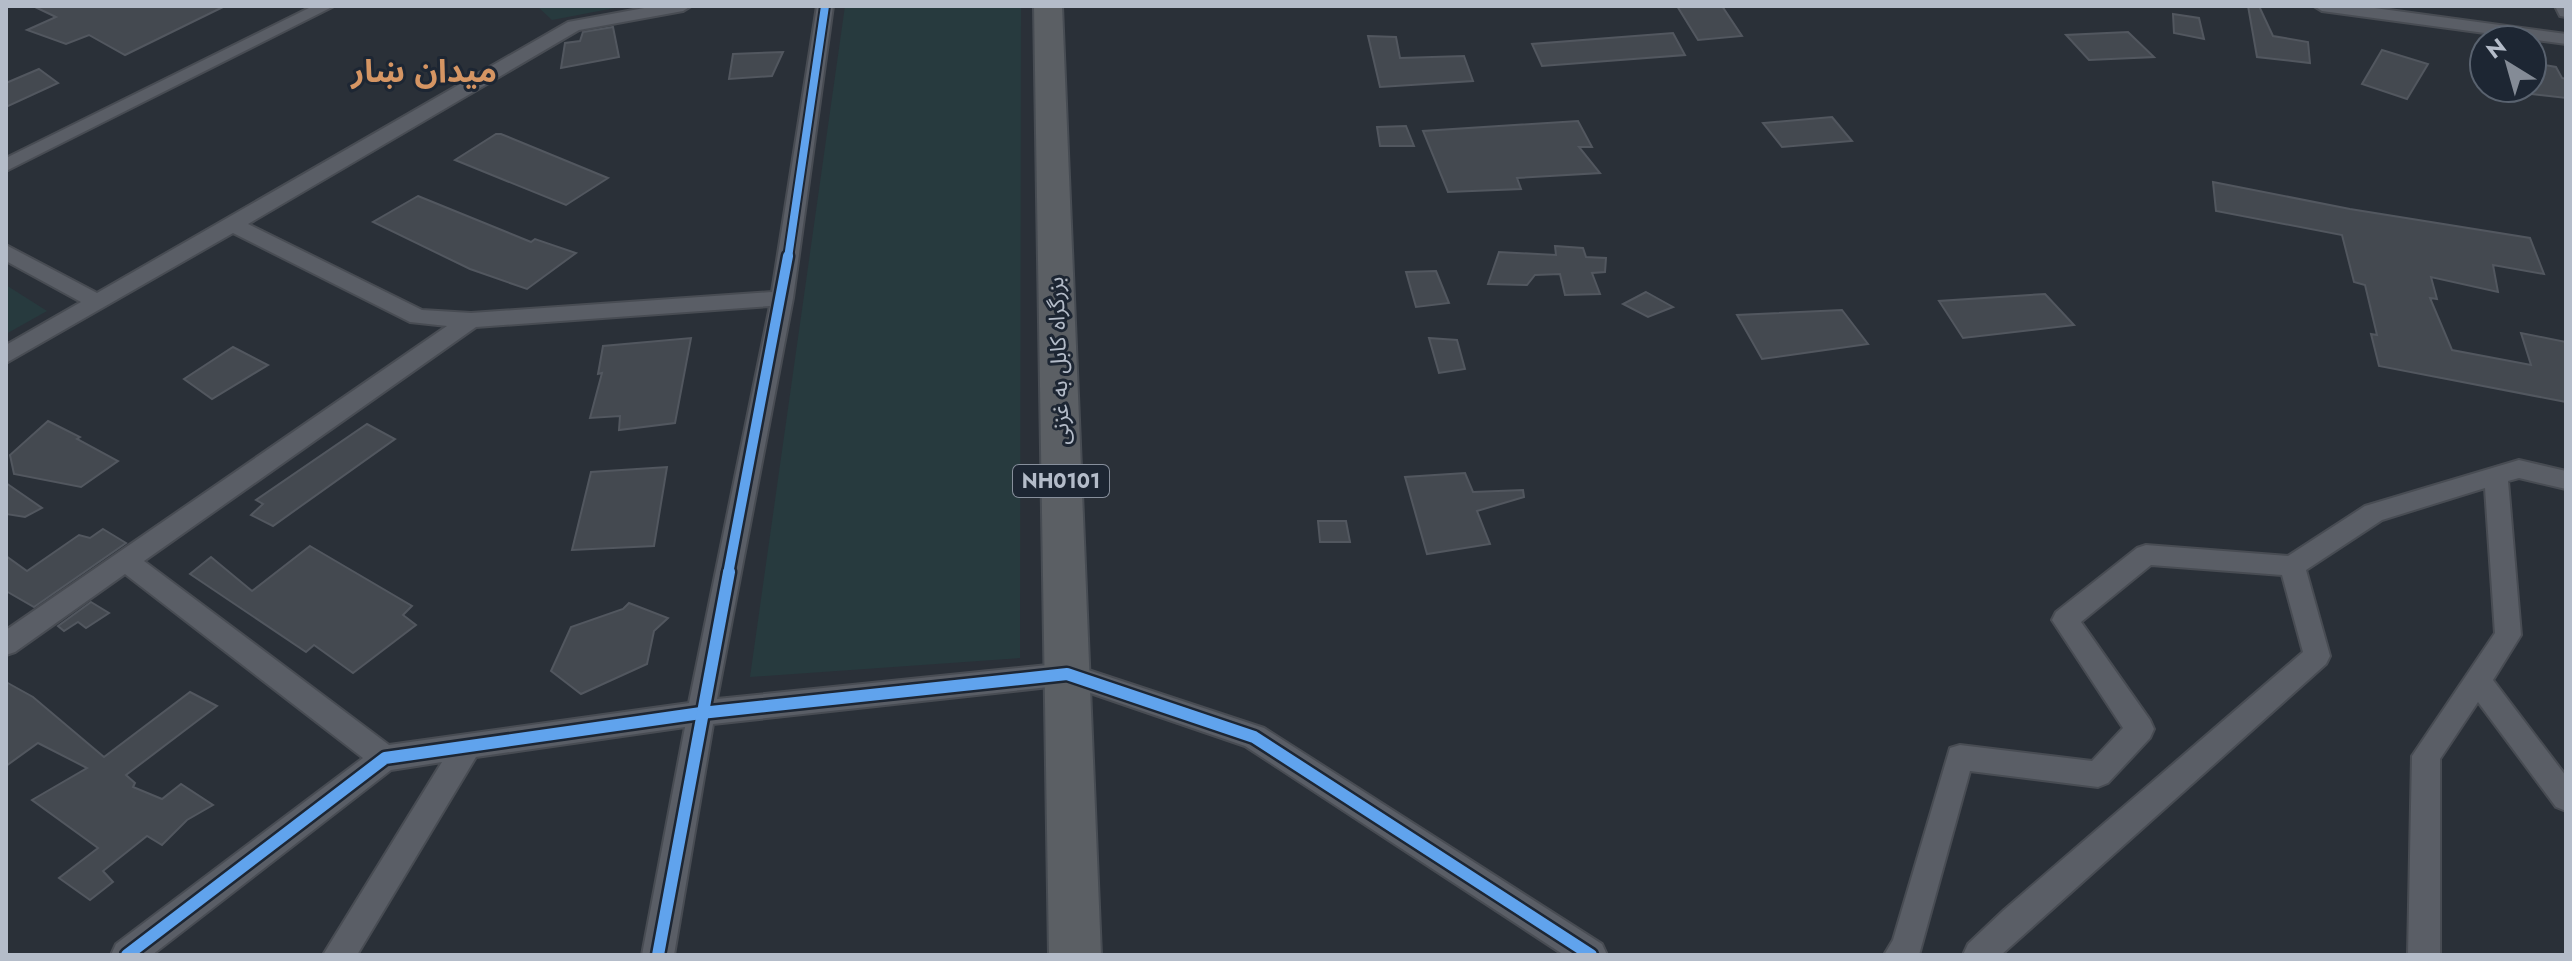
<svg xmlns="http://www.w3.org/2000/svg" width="2572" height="961" font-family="Jost,'Noto Sans Arabic',sans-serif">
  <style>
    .green { fill: #273a3e }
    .building { fill: #444950; stroke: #52575f; stroke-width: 2 }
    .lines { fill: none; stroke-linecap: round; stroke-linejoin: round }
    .minor-casing { stroke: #484c53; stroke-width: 4 }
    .trunk-casing { stroke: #474c53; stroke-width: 4 }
    .minor { fill: #5a5e66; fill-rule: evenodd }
    .trunk { fill: #5b5f64; fill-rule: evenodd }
    .cycleway-far2-casing { stroke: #1d2633; stroke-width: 12 }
    .cycleway-far1-casing { stroke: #1d2633; stroke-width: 15 }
    .cycleway-casing { stroke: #1d2633; stroke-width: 17 }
    .cycleway-far2 { stroke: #60a3ed; stroke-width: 8 }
    .cycleway-far1 { stroke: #60a3ed; stroke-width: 10 }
    .cycleway { stroke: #60a3ed; stroke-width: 12 }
    .labels { text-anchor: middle; stroke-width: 6; stroke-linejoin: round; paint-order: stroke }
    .shield { fill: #1d2633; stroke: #878f9c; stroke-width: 2 }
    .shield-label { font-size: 20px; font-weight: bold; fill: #b4bcc9 }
    .street-label { font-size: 22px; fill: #b4bcc9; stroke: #1d2633 }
    .far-town-label { font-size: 32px; font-weight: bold; fill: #d59563; stroke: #1d2633 }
  </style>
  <rect width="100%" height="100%" fill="#2a3038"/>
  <g class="green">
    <path d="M537,6H625L552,20Z"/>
    <path d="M845,6H1021L1020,658L750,677Z"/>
    <path d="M6,285L47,311L6,334Z"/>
  </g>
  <g class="building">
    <path d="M33,6H225L125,55L89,35L66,44L27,30L56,17Z"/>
    <path d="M1677,6H1722L1742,36L1698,40Z"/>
    <path d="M2248,6H2259L2273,36L2308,42L2310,63L2257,57Z"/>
    <path d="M2173,14L2199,18L2204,39L2174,33Z"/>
    <path d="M613,27L619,57L561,68L565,43L580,41L583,32Z"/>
    <path d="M2128,32L2154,57L2089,60L2066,35Z"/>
    <path d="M1673,33L1685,55L1542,66L1532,44Z"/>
    <path d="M1368,36L1396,37L1400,58L1464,56L1473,81L1380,87Z"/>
    <path d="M2382,50L2428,64L2407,99L2362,84Z"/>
    <path d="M783,52L772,76L729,79L733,54Z"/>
    <path d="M2532,63L2556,67L2562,78L2566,79V98L2532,94Z"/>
    <path d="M39,69L58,83L6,107V83Z"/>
    <path d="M1832,117L1852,141L1782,147L1763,123Z"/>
    <path d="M1578,121L1592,147H1579L1600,173L1517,178L1521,189L1448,192L1423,131Z"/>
    <path d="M1406,126L1414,146H1380L1377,127Z"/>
    <path d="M496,134H501L608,178L566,205L455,160Z"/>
    <path d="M2213,182L2350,209L2530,238L2544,274L2493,265L2498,292L2431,277L2437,299L2430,298L2452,350L2531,365L2521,333L2566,342V402L2379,366L2371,334L2377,335L2365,285L2354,282L2342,235L2216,211Z"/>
    <path d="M418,196L531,242L535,239L576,253L527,289L470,269L373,222Z"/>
    <path d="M1555,246L1583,248L1586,257L1606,258L1605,272L1592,273L1600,294L1565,295L1560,274L1535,275L1527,285L1488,284L1499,252L1556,255Z"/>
    <path d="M1436,271L1449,303L1416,307L1406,272Z"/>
    <path d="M1646,292L1673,307L1648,317L1623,304Z"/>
    <path d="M2045,294L2074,325L1963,338L1939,301Z"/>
    <path d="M1842,310L1868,344L1762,359L1737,315Z"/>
    <path d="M691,338L675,423L619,430L620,416L590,418L602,373L598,374L603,346Z"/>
    <path d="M1429,338L1457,340L1465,369L1439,373Z"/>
    <path d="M233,347L268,365L212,399L184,379Z"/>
    <path d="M48,421L80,437L77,439L118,461L81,487L14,474L10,455Z"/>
    <path d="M367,424L395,439L273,526L251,515L263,504L256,500Z"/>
    <path d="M667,467L654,546L572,550L591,472Z"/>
    <path d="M1465,473L1473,492L1523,490L1524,497L1477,511L1490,544L1427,554L1405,477Z"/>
    <path d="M6,483L42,508L25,517L6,514Z"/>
    <path d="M1318,521H1346L1350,542H1320Z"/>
    <path d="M103,529L126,543L34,607L6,591V556L27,571L79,535L90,538Z"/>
    <path d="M310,546L412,606L403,615L416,625L353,673L314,645L306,652L190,574L211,557L252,591Z"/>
    <path d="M91,602L109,613L86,628L78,622L64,631L58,626Z"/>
    <path d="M629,603L668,618L654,631L647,664L581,694L551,671L571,627L623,609Z"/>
    <path d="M6,682L33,697L104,757L190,692L217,706L126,775L135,783L133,787L162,799L181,784L213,805L187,820L162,845L147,836L103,871L113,882L90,900L59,878L98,848L32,800L87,768L38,743L6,766Z"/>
  </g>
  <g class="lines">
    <g class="minor-casing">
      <g id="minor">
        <path d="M313,6H334L6,171V158Z"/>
        <path d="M655,6H691L683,11L579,30L248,224L422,310L471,313L772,292L817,6H833L793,298L717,699L1067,663L1264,728L1602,944L1607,955H1564L1245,746L1067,685L713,724L674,955H642L685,727L476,757L357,955H323L442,762L391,770L152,955H111L116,944L363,758L125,574L15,652L6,655V630L447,326L410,322L233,233L6,363V345L81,302L6,261V245L97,293L568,22ZM770,306L689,703L389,745L144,561L476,327Z"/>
        <path d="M2314,6H2360L2566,34V44L2322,11Z"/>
        <path d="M2555,6H2566V17L2560,16Z"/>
        <path d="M2519,460L2566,471V489L2519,478L2508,481L2521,635L2493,680L2566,776V811L2556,807L2478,702L2440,759V955H2408L2412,756L2495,633L2485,488L2382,520L2306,570L2330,656L2326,664L2001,955H1963L1968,944L2004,910L2303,652L2282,575L2151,565L2081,622L2150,720L2154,729L2150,738L2108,783L2098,787L1970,771L1919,955H1884L1893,940L1950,748L1960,745L2092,761L2123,728L2052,620L2056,612L2137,548L2146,545L2288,556L2365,506Z"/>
      </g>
    </g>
    <g class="trunk-casing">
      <path id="trunk" d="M1034,6H1062L1101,955H1049Z"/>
    </g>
    <use href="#minor" class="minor"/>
    <use href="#trunk" class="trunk"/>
    <g class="cycleway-far2-casing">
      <path id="cycleway-far2" d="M788,258L825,6"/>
    </g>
    <g class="cycleway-far1-casing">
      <path id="cycleway-far1" d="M728,574L788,256"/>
    </g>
    <g class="cycleway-casing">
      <g id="cycleway">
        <path d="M127,955L385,758L701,713L1067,674L1254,737L1591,955"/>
        <path d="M658,955L729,572"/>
      </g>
    </g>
    <use href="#cycleway-far2" class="cycleway-far2"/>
    <use href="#cycleway-far1" class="cycleway-far1"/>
    <use href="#cycleway" class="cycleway"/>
  </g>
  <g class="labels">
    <rect class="shield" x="1013" y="465" width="96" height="32" rx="6"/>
    <g class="shield-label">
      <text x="1061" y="488">NH0101</text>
    </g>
    <g class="street-label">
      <text transform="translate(1058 361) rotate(-92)" y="8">بزرگراه کابل به غزنی</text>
    </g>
    <g class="far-town-label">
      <text x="424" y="82">میدان ښار</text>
    </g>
  </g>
  <rect width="2572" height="961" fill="none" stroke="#b4bcc9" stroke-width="16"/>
  <g transform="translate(2508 64) rotate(323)"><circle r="38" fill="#1d2633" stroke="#59626f" stroke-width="2"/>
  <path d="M0-6L14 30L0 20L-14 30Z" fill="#848b96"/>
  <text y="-12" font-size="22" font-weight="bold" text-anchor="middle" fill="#b4bcc9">N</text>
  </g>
</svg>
